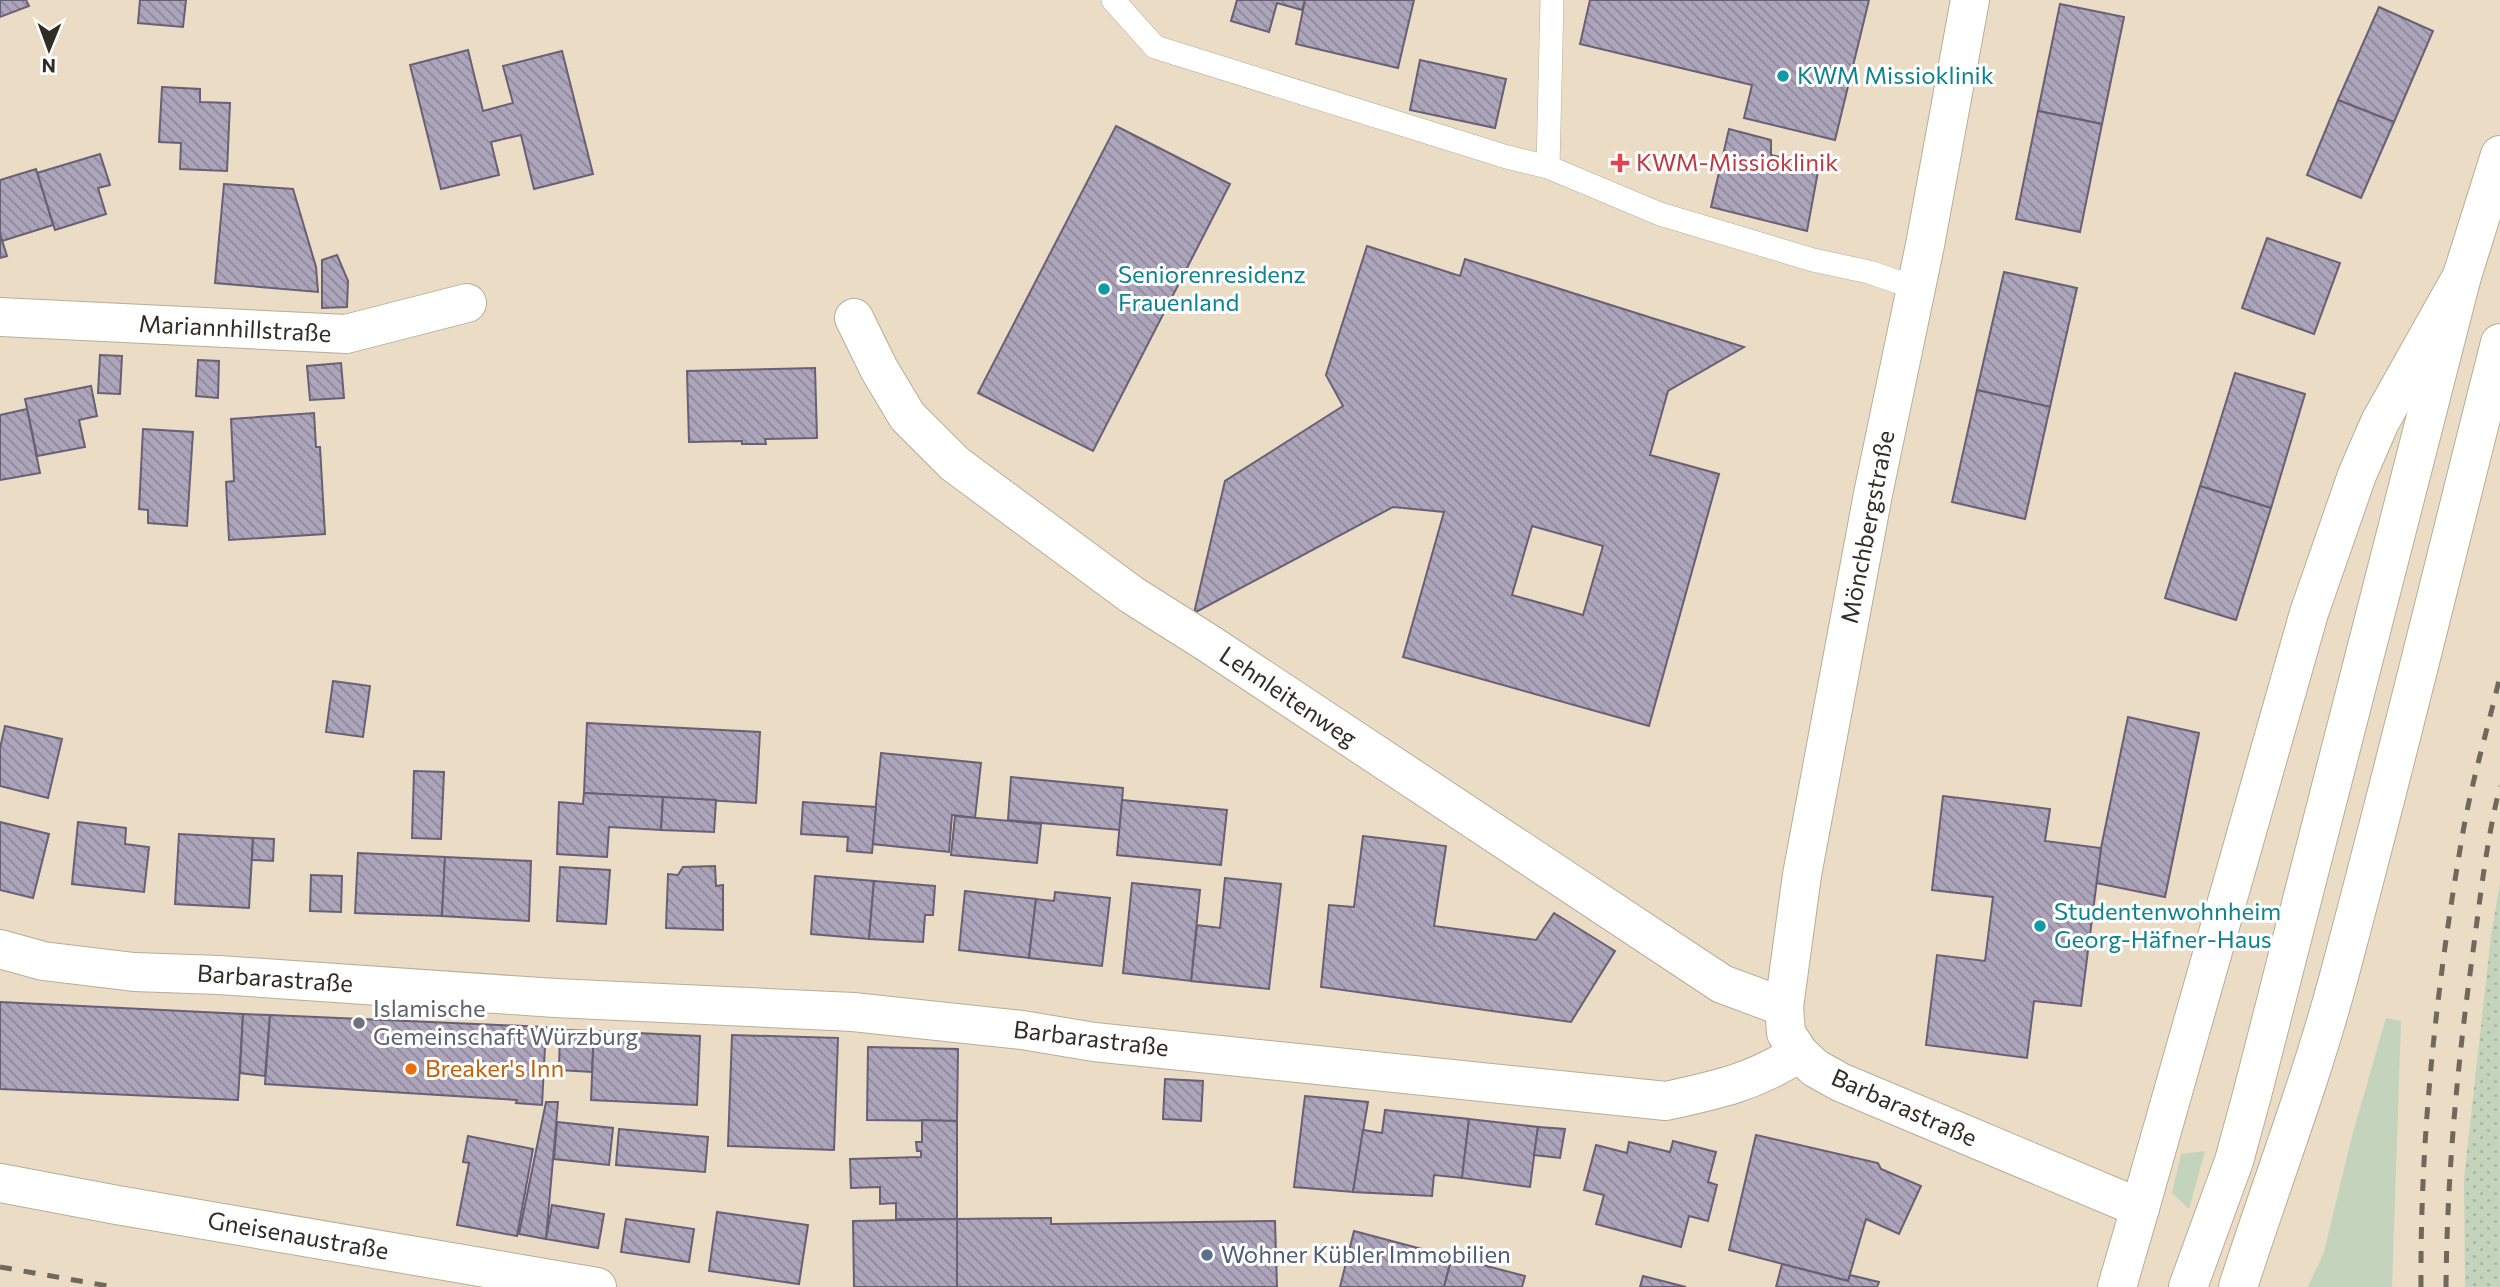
<svg xmlns="http://www.w3.org/2000/svg" width="2500" height="1287" font-family="Commissioner,sans-serif">
  <style>
    .grass { fill: #c3d3bc }
    .park { fill: url(#park-dots) }
    .building { fill: url(#building-back-hatch); stroke: #686075; stroke-width: 2; fill-rule: evenodd }
    .lines { fill: none; stroke-linecap: round; stroke-linejoin: round }
    .service-casing { stroke: #b9ad97; stroke-width: 24 }
    .minor-casing { stroke: #b9ad97; stroke-width: 40 }
    .tertiary-casing { stroke: #b9ad97; stroke-width: 40 }
    .primary-casing { stroke: #b9ad97; stroke-width: 40 }
    .trunk-casing { stroke: #b9ad97; stroke-width: 40 }
    .service { stroke: #fff; stroke-width: 23 }
    .minor { stroke: #fff; stroke-width: 38 }
    .tertiary { stroke: #fff; stroke-width: 38 }
    .primary { stroke: #fff; stroke-width: 38 }
    .trunk { stroke: #fff; stroke-width: 38 }
    .rail { stroke: #70685b; stroke-width: 5; stroke-dasharray: 12 12; stroke-linecap: butt }
    .culture-dot { fill: #0f9aa8; stroke: #fff; stroke-width: 2.5 }
    .health-dot { fill: #e0444e; stroke: #fff; stroke-width: 2.5 }
    .worship-dot { fill: #6b7280; stroke: #fff; stroke-width: 2.5 }
    .food-dot { fill: #e8710a; stroke: #fff; stroke-width: 2.5 }
    .service-dot { fill: #5c6f8a; stroke: #fff; stroke-width: 2.5 }
    .labels { text-anchor: middle; stroke-width: 6; stroke-linejoin: round; paint-order: stroke }
    .culture-label { font-size: 24px; fill: #0d838f; stroke: #fff; text-anchor: start }
    .health-label { font-size: 24px; fill: #be3a42; stroke: #fff; text-anchor: start }
    .street-label { font-size: 24px; fill: #312c24; stroke: #fff }
    .worship-label { font-size: 24px; fill: #5b616d; stroke: #fff; text-anchor: start }
    .food-label { font-size: 24px; fill: #c56008; stroke: #fff; text-anchor: start }
    .service-label { font-size: 24px; fill: #4e5e75; stroke: #fff; text-anchor: start }
  </style>
  <defs>
    <pattern id="park-dots" width="8" height="8" patternUnits="userSpaceOnUse" patternTransform="scale(1.75)"><rect width="8" height="8" fill="#c3d3bc"/><path d="M2 2h.1M6 6h.1" fill="none" stroke="#a8b5a1" stroke-width="1.8" stroke-linecap="round"/></pattern>
    <pattern id="building-back-hatch" width="6" height="6" patternUnits="userSpaceOnUse" patternTransform="scale(1.75)"><rect width="6" height="6" fill="#ada5bb"/><path d="M-1 5l2 2M0 0l6 6M5-1l2 2" fill="none" stroke="#8d8798"/></pattern>
  </defs>
  <rect width="100%" height="100%" fill="#eadcc5"/>
  <g class="grass">
    <path d="M2386,1018L2401,1021L2392,1287H2308L2324,1252L2352,1136Z"/>
    <path d="M2205,1151L2189,1209L2172,1193L2181,1154Z"/>
  </g>
  <path class="park" d="M2500,883V1287H2465L2464,1179L2491,936Z"/>
  <g class="building">
    <path d="M0,0H26L29,6L0,17Z"/>
    <path d="M140,0H186L183,27L138,23Z"/>
    <path d="M1237,0H1305L1302,10L1277,3L1269,32L1231,21Z"/>
    <path d="M1305,0H1414L1398,68L1296,44Z"/>
    <path d="M1590,0H1869L1835,140L1744,118L1752,85L1580,44Z"/>
    <path d="M2060,4L2124,17L2102,124L2038,111Z"/>
    <path d="M2379,7L2433,31L2394,122L2338,100Z"/>
    <path d="M468,50L483,111L513,103L503,66L562,51L593,174L534,189L521,135L491,142L499,175L441,189L410,65Z"/>
    <path d="M1420,60L1506,79L1495,128L1410,110Z"/>
    <path d="M162,87L200,89V102L230,103L227,171L180,169L181,143L159,142Z"/>
    <path d="M2338,100L2394,122L2361,198L2307,175Z"/>
    <path d="M2038,111L2102,124L2080,232L2016,219Z"/>
    <path d="M1116,126L1230,184L1093,451L978,393Z"/>
    <path d="M1729,129L1771,140V155L1819,166L1807,231L1711,207Z"/>
    <path d="M100,154L110,185L98,188L106,214L55,230L37,173Z"/>
    <path d="M36,169L53,225L2,241L0,234V180Z"/>
    <path d="M224,184L293,189L316,267L318,292L215,283Z"/>
    <path d="M0,234L7,256L0,258Z"/>
    <path d="M2267,238L2340,263L2314,334L2242,308Z"/>
    <path d="M1367,246L1460,276L1465,259L1744,347L1668,391L1650,455L1719,474L1649,726L1403,657L1444,512L1393,507L1194,613L1225,481L1343,406L1326,375ZM1532,526L1603,546L1583,615L1512,595Z"/>
    <path d="M337,255L348,281L347,307L322,308V260Z"/>
    <path d="M2004,272L2077,288L2050,407L1977,390Z"/>
    <path d="M100,355L122,356L120,394L98,393Z"/>
    <path d="M198,360L219,361L218,398L196,396Z"/>
    <path d="M341,363L344,398L310,400L307,366Z"/>
    <path d="M815,368L817,438L765,439L766,444H742V441L689,442L687,371Z"/>
    <path d="M2235,373L2305,394L2271,508L2200,486Z"/>
    <path d="M91,386L97,416L79,420L85,447L37,456L25,399Z"/>
    <path d="M1977,390L2050,407L2025,519L1952,502Z"/>
    <path d="M27,409L40,473L0,480V415Z"/>
    <path d="M314,413L316,447H320L325,534L229,540L226,482L234,481L231,419Z"/>
    <path d="M143,429L193,432L187,526L148,523V510L139,509Z"/>
    <path d="M2200,486L2271,508L2236,620L2165,598Z"/>
    <path d="M333,681L370,686L363,737L326,732Z"/>
    <path d="M2128,717L2199,733L2165,897L2096,883L2101,848Z"/>
    <path d="M587,723L760,732L756,803L584,793Z"/>
    <path d="M5,726L62,739L48,798L0,786V748Z"/>
    <path d="M881,753L981,763L975,818L952,815L949,852L872,844Z"/>
    <path d="M414,771L444,772L441,839L412,838Z"/>
    <path d="M1011,777L1123,788L1120,830L1008,820Z"/>
    <path d="M584,793L663,797L661,830L609,827L607,857L557,854L559,802L583,804Z"/>
    <path d="M1943,796L2050,809L2045,841L2101,848L2081,1006L2034,1001L2027,1058L1926,1045L1937,955L1985,961L1993,897L1932,890Z"/>
    <path d="M663,797L716,800L714,832L661,830Z"/>
    <path d="M1122,800L1227,810L1221,865L1117,855Z"/>
    <path d="M803,802L876,807L872,853L847,851L848,837L801,834Z"/>
    <path d="M955,816L1041,824L1037,863L951,855Z"/>
    <path d="M0,822L49,834L33,898L0,890Z"/>
    <path d="M78,822L126,828L125,844L149,847L144,892L72,884Z"/>
    <path d="M179,834L253,838L249,908L175,904Z"/>
    <path d="M1363,836L1446,846L1434,926L1536,940L1554,913L1615,951L1571,1022L1321,987L1329,905L1354,907Z"/>
    <path d="M253,838L274,839L273,861L252,860Z"/>
    <path d="M358,853L445,857L442,916L355,913Z"/>
    <path d="M445,857L531,861L529,921L442,916Z"/>
    <path d="M715,866L716,886L723,885V930L666,928L668,874L678,875L683,867Z"/>
    <path d="M560,867L610,870L606,924L557,921Z"/>
    <path d="M311,875L342,876L341,912L310,911Z"/>
    <path d="M815,876L874,881L869,939L811,934Z"/>
    <path d="M1225,878L1281,884L1269,989L1191,981L1197,925L1220,928Z"/>
    <path d="M874,881L935,886L933,915H925L923,942L869,939Z"/>
    <path d="M1132,883L1200,890L1191,981L1123,973Z"/>
    <path d="M965,891L1036,899L1029,958L959,950Z"/>
    <path d="M1055,892L1110,898L1102,966L1029,958L1036,899L1054,901Z"/>
    <path d="M0,1002L243,1014L238,1100L0,1089Z"/>
    <path d="M243,1014L270,1015L265,1076L240,1073Z"/>
    <path d="M270,1015L546,1027L542,1105L516,1103L517,1100L265,1084Z"/>
    <path d="M560,1030L594,1031L592,1072L559,1070Z"/>
    <path d="M594,1031L700,1036L697,1105L591,1100Z"/>
    <path d="M732,1035L838,1038L834,1150L728,1146Z"/>
    <path d="M868,1047L958,1049L957,1121L867,1120Z"/>
    <path d="M1165,1079L1203,1081L1201,1121L1163,1119Z"/>
    <path d="M1305,1096L1368,1102L1353,1192L1294,1187Z"/>
    <path d="M546,1102H558L546,1239L519,1234Z"/>
    <path d="M1385,1110L1469,1119L1462,1178L1434,1175L1432,1196L1353,1192L1363,1130L1382,1133Z"/>
    <path d="M1469,1119L1538,1127L1530,1187L1462,1178Z"/>
    <path d="M922,1120L957,1121V1219H896V1203L880,1204V1187L851,1188L850,1159L921,1157V1151H917L916,1142H922Z"/>
    <path d="M557,1122L613,1128L609,1165L554,1159Z"/>
    <path d="M1538,1127L1565,1129L1560,1158L1534,1155Z"/>
    <path d="M619,1129L708,1137L705,1172L616,1165Z"/>
    <path d="M1756,1135L1878,1163L1881,1169L1921,1186L1899,1234L1866,1219L1848,1281L1729,1250Z"/>
    <path d="M468,1136L533,1149L517,1236L457,1225L469,1163L463,1162Z"/>
    <path d="M1673,1141L1716,1152L1708,1182L1717,1185L1708,1221L1689,1216L1681,1247L1596,1224L1604,1195L1584,1190L1596,1145L1627,1153L1629,1142L1670,1152Z"/>
    <path d="M552,1205L604,1214L598,1248L546,1239Z"/>
    <path d="M717,1212L808,1225L799,1284L709,1271Z"/>
    <path d="M1051,1218V1224L1275,1221L1277,1287H957V1219Z"/>
    <path d="M626,1219L694,1229L689,1262L621,1252Z"/>
    <path d="M957,1219V1287H854L853,1221Z"/>
    <path d="M1354,1231L1452,1257L1444,1287H1340Z"/>
    <path d="M1452,1257L1525,1276L1522,1287H1444Z"/>
    <path d="M1782,1264L1848,1281L1850,1275L1879,1282L1877,1287H1776Z"/>
    <path d="M1643,1276L1686,1287H1640Z"/>
  </g>
  <g class="lines">
    <g class="service-casing">
      <g id="service">
        <path d="M1113,0L1155,47L1507,157L1548,167L1660,214L1813,260L1869,272L1916,288"/>
        <path d="M1548,167L1552,0"/>
      </g>
    </g>
    <g class="minor-casing">
      <g id="minor">
        <path d="M1970,0L1925,245L1873,494L1802,875L1784,1007L1786,1033L1799,1053L1815,1068L1840,1082L2140,1208"/>
        <path d="M0,317L346,334L467,303"/>
        <path d="M854,318L879,369L907,416L955,464L1132,595L1208,643L1722,984L1784,1007"/>
        <path d="M0,949L43,961L134,972L219,975L555,998L853,1012L1022,1030L1094,1042L1666,1101C1717,1090 1754,1082 1799,1053"/>
      </g>
    </g>
    <g class="tertiary-casing">
      <g id="tertiary">
        <path d="M0,1183L117,1205L597,1287"/>
        <path d="M2117,1287L2140,1208"/>
      </g>
    </g>
    <g class="primary-casing">
      <path id="primary" d="M2140,1208L2309,613L2357,475L2380,422L2462,276L2500,155"/>
    </g>
    <g class="trunk-casing">
      <g id="trunk">
        <path d="M2188,1287L2234,1161L2252,1095L2462,276"/>
        <path d="M2238,1287C2271,1184 2310,1084 2338,980C2395,768 2446,555 2500,343"/>
      </g>
    </g>
    <use href="#service" class="service"/>
    <use href="#minor" class="minor"/>
    <use href="#tertiary" class="tertiary"/>
    <use href="#primary" class="primary"/>
    <use href="#trunk" class="trunk"/>
    <g class="rail">
      <path d="M0,1267L114,1287"/>
      <path d="M2421,1287C2420,1134 2437,982 2463,832C2472,780 2488,728 2500,676"/>
      <path d="M2446,1287C2447,1177 2457,1068 2472,959C2480,900 2486,843 2500,786"/>
    </g>
  </g>
  <g class="culture-dot">
    <circle cx="1783" cy="76" r="7"/>
    <circle cx="1104" cy="289" r="7"/>
    <circle cx="2040" cy="926" r="7"/>
  </g>
  <path class="health-dot" d="M1616.5 152.5h7v7h7v7h-7v7h-7v-7h-7v-7h7z"/>
  <circle class="worship-dot" cx="359" cy="1023" r="7"/>
  <circle class="food-dot" cx="411" cy="1069" r="7"/>
  <circle class="service-dot" cx="1207" cy="1255" r="7"/>
  <g class="labels">
    <g class="culture-label">
      <text x="1797" y="84">KWM Missioklinik</text>
      <text x="1118" y="283">Seniorenresidenz<tspan x="1118" dy="28">Frauenland</tspan></text>
      <text x="2054" y="920">Studentenwohnheim<tspan x="2054" dy="28">Georg-Häfner-Haus</tspan></text>
    </g>
    <g class="health-label">
      <text x="1636" y="171">KWM-Missioklinik</text>
    </g>
    <g class="street-label">
      <text transform="translate(235 329) rotate(3)" y="8">Mariannhillstraße</text>
      <text transform="translate(1868 527) rotate(-79)" y="8">Mönchbergstraße</text>
      <text transform="translate(1288 697) rotate(34)" y="8">Lehnleitenweg</text>
      <text transform="translate(275 979) rotate(4)" y="8">Barbarastraße</text>
      <text transform="translate(1091 1039) rotate(7)" y="8">Barbarastraße</text>
      <text transform="translate(1904 1108) rotate(24)" y="8">Barbarastraße</text>
      <text transform="translate(298 1236) rotate(10)" y="8">Gneisenaustraße</text>
    </g>
    <g class="worship-label">
      <text x="373" y="1017">Islamische<tspan x="373" dy="28">Gemeinschaft Würzburg</tspan></text>
    </g>
    <g class="food-label">
      <text x="425" y="1077">Breaker's Inn</text>
    </g>
    <g class="service-label">
      <text x="1221" y="1263">Wohner Kübler Immobilien</text>
    </g>
  </g>
  <g transform="translate(49 49) rotate(181)" stroke="#ffffff" stroke-width="5" paint-order="stroke">
  <path d="M0-5L12 26L0 18L-12 26Z" fill="#312c24"/>
  <text y="-10" font-size="19" font-weight="bold" text-anchor="middle" fill="#312c24">N</text>
  </g>
</svg>
